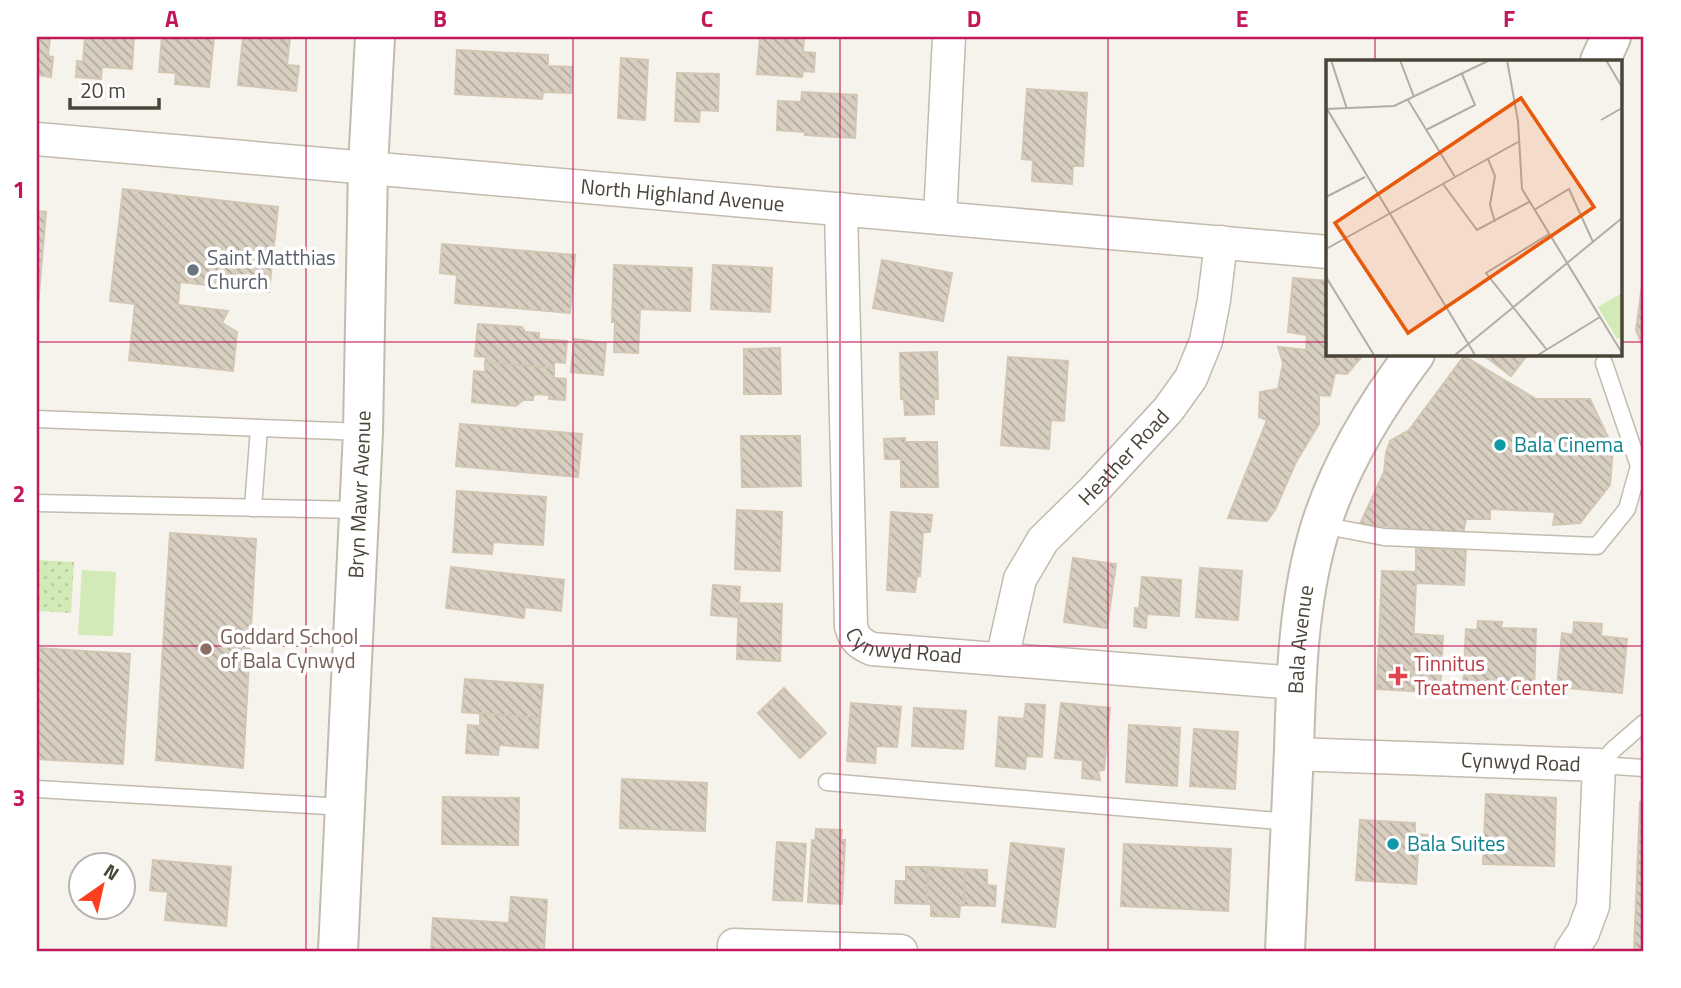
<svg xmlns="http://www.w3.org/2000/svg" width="1681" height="988" font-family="'Titillium Web',sans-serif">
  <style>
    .park { fill: url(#park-dots) }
    .pitch { fill: #d2eab5 }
    .building { fill: url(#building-back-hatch); stroke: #d3c7b4; stroke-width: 2 }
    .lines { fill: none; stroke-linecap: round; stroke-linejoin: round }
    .service-casing { stroke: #c2bbae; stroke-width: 19 }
    .minor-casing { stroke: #c2bbae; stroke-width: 35 }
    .tertiary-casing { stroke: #c2bbae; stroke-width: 42 }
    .service { stroke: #fff; stroke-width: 16 }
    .minor { stroke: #fff; stroke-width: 32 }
    .tertiary { stroke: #fff; stroke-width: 38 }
    .grid { fill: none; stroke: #c2185b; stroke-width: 2; stroke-opacity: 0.55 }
    .worship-dot { fill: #6b7280; stroke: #fff; stroke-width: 2.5 }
    .culture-dot { fill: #0f9aa8; stroke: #fff; stroke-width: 2.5 }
    .education-dot { fill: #8d6e63; stroke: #fff; stroke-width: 2.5 }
    .health-dot { fill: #e0444e; stroke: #fff; stroke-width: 2.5 }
    .labels { text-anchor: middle; stroke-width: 7; stroke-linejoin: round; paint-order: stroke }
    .street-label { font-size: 21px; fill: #4b4439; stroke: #fff }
    .worship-label { font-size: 21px; fill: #5b616d; stroke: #fff; text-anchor: start }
    .culture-label { font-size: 21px; fill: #0d838f; stroke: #fff; text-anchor: start }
    .education-label { font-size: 21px; fill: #785e54; stroke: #fff; text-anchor: start }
    .health-label { font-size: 21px; fill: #be3a42; stroke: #fff; text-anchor: start }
    .inset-road { fill: none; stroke: #b2ada4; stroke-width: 2 }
    .view { fill: #e8590c; fill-opacity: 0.15; stroke: #e8590c; stroke-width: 3.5 }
    .inset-edge { fill: none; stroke: #4b4439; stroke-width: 3.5 }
    .neatline { fill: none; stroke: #c2185b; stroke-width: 2.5 }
    .grid-label { font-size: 23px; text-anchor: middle; font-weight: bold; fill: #c2185b }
  </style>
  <defs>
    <pattern id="park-dots" width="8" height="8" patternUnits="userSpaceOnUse" patternTransform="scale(1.75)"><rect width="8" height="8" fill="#d2eab5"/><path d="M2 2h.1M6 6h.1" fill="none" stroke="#b6ca9c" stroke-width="1.8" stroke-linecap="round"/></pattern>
    <pattern id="building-back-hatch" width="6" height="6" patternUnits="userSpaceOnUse" patternTransform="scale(1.75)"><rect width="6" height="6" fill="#d8cfc1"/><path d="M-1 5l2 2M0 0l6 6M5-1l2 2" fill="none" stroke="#b1aa9e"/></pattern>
  </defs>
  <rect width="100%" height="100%" fill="#f6f3ec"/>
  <path class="park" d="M37,560L74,562L71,613L37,611Z"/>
  <path class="pitch" d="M82,570L116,572L113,636L78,635Z"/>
  <g class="building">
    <path d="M37,37H50L48,56L53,57L51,77L37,75Z"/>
    <path d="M85,37H134L132,69L102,67L101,79L76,77L77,61L83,62Z"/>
    <path d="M162,37H214L209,87L175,84L176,73L159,72Z"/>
    <path d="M243,37H290L287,65L299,66L296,91L238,85Z"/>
    <path d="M760,37H804L803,52L815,53L814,72L803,71L802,77L757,74Z"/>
    <path d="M457,50L548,55V66L572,67L571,93L543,92L542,99L455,94Z"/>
    <path d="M621,58L648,60L645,120L618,118Z"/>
    <path d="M677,73L719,74L718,111L700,110L699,122L675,121Z"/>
    <path d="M1027,89L1087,93L1083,166H1073L1072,184L1032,181L1033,160L1022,159Z"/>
    <path d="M802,92L857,95L855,138L805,135V132L777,130L778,101L801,102Z"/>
    <path d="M123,189L278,207L269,292L180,282L178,305L228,311L222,323L237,332L233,371L129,360L135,304L110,301Z"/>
    <path d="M37,211L46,212L37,317Z"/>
    <path d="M442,244L575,255L570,313L455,303L457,275L440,273Z"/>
    <path d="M882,260L952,273L943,321L873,308Z"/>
    <path d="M614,265L692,268L690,311L640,309L638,353L614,352L615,322H612Z"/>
    <path d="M713,265L772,268L770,312L711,309Z"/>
    <path d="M1644,270V349L1636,330Z"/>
    <path d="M1293,278L1328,281V354H1364L1347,374L1335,373L1330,396L1319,395V424L1296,462L1275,510L1267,521L1228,518L1267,420L1259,417L1260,392L1278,389L1283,363L1278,347L1306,350L1307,335L1288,332Z"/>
    <path d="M478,324L522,327L525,332L539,333V339L567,341L565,363L554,362V368L485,362L486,357L475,356Z"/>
    <path d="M574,339L606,343L603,375L571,372Z"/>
    <path d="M780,348L781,394H744V349Z"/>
    <path d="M937,352L938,399H934V414L905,415L904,399H901L900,353Z"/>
    <path d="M1482,354H1528L1511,376Z"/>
    <path d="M1464,356L1536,399H1590L1613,448L1610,485L1580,523L1553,525L1555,512L1490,509V519H1466L1463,534L1360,524L1384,472L1386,453L1390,441L1409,430Z"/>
    <path d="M1008,357L1068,361L1064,421L1051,420L1049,449L1001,445Z"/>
    <path d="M485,362L554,368V378L566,379L565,400L549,399L550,395L534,394L533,400H523L516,406L472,402L474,371L485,372Z"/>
    <path d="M460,424L582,434L578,477L456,466Z"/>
    <path d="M741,436H800L801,486L742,487Z"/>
    <path d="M905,438V442H937L938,487H901V459H885L884,439Z"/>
    <path d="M457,491L546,497L543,545L493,542L492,554L453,552Z"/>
    <path d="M737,510L782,512L780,571L735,569Z"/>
    <path d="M891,512L932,515L930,532H923L920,576H917L915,592L887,590Z"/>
    <path d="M170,533L256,539L243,768L156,760Z"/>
    <path d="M1416,548L1466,550L1464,585L1416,583L1411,691L1377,689L1382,571L1416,572Z"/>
    <path d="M1073,558L1116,564L1107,628L1064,622Z"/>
    <path d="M451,567L564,580L561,611L525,607L524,618L446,608Z"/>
    <path d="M1200,568L1242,571L1238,620L1196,617Z"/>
    <path d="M1142,577L1181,580L1179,616L1147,614L1146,628L1134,626L1135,608L1139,609Z"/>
    <path d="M713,585L740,587L738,617L711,615Z"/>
    <path d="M739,603L782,604L780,661L737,659Z"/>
    <path d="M1478,621L1502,622L1501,628L1536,629L1534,691L1463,688L1466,629L1477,630Z"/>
    <path d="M1574,622L1602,624L1601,636L1627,639L1622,693L1557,687L1562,633L1573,635Z"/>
    <path d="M1414,634L1443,636L1440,692L1411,691Z"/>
    <path d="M37,648L130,654L123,764L37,759Z"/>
    <path d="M465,679L543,685L540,718L462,712Z"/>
    <path d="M784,688L826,733L800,758L758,713Z"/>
    <path d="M851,703L901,707L897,747L876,746L875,763L847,761Z"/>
    <path d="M1061,703L1110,708L1104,770L1098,771L1100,780L1082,778L1083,760L1055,758Z"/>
    <path d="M1026,704L1045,705L1042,757L1026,756L1025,769L996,766L999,717L1024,719Z"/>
    <path d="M914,708L966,711L963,749L912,746Z"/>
    <path d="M480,713L540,718L538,748L499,745L498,755L466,753L468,725L480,726Z"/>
    <path d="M1129,725L1180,728L1177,786L1126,782Z"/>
    <path d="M1194,729L1238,732L1235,789L1190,786Z"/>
    <path d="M622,779L707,783L705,831L620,828Z"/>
    <path d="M1486,794L1556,798L1554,866L1483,864Z"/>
    <path d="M443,797L519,798L518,845L442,844Z"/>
    <path d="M1640,802H1644V951H1634Z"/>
    <path d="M1360,820L1415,823V834L1428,835L1427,853L1418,852L1416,884L1356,880Z"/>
    <path d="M816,829L842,830L841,840H845L842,904L808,902L812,840L815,841Z"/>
    <path d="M777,842L806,844L802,901L773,900Z"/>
    <path d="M1011,843L1064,849L1055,927L1002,922Z"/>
    <path d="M1124,844L1231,849L1228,911L1121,906Z"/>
    <path d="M153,860L231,867L226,926L165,920L168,892L150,890Z"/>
    <path d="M906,867H928L927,904L895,903L896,881H906Z"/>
    <path d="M928,867L965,869L964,905L960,906L959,917L931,916V904H927Z"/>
    <path d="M965,869L987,870V885L996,886L995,906L964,905Z"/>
    <path d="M511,897L547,900L544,951H431L433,918L509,923Z"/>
  </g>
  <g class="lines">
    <g class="service-casing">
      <g id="service">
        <path d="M37,419L363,432"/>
        <path d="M37,503L359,510"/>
        <path d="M253,508L259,428"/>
        <path d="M1321,525L1384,537L1597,546L1627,509L1639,466L1604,363"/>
        <path d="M1599,765L1614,749L1644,723"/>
        <path d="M1599,765L1644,768"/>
        <path d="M827,782L1290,822"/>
        <path d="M37,789L345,807"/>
      </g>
    </g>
    <g class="minor-casing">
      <g id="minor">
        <path id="s1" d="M37,139L1328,252"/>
        <path id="s2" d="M841,209L851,626C854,639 860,644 872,649L1296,683"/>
        <path d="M940,218L949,37"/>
        <path id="s3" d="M1002,659L1020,579L1043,540L1093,491L1168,410L1191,378L1206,341L1214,300L1221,242"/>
        <path id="s4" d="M1293,754L1599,765L1593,906L1583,933L1571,951"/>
        <path d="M734,951V945L901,951"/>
      </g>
    </g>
    <g class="tertiary-casing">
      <g id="tertiary">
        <path d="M1600,61L1611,37"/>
        <path id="s5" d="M338,951L363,432L368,167L375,37"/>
        <path id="s6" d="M1285,951C1288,884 1291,817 1294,750C1296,678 1298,605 1318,535C1337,469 1374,408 1415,354"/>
      </g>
    </g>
    <use href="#service" class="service"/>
    <use href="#minor" class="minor"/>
    <use href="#tertiary" class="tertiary"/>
  </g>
  <path class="grid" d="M306,37V951M573,37V951M840,37V951M1108,37V951M1375,37V61M37,342H1328M1620,342H1644M1375,354V951M37,646H1644"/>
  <circle class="worship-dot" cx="193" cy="270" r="7"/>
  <g class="culture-dot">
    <circle cx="1500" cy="445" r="7"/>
    <circle cx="1393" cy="844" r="7"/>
  </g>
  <circle class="education-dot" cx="206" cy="649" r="7"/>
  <path class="health-dot" d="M1394.5 665.5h7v7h7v7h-7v7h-7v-7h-7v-7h7z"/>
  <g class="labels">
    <g class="street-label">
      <text dy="7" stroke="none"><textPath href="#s1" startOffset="648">North Highland Avenue</textPath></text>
      <text dy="7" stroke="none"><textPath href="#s3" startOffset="243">Heather Road</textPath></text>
      <text dy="7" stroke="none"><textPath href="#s5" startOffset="457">Bryn Mawr Avenue</textPath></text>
      <text dy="7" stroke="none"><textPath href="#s2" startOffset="480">Cynwyd Road</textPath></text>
      <text dy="7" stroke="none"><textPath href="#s6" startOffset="312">Bala Avenue</textPath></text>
      <text dy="7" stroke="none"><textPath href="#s4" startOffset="228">Cynwyd Road</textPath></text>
    </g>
    <g class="worship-label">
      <text x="207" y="265">Saint Matthias<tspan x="207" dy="24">Church</tspan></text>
    </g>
    <g class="culture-label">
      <text x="1514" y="452">Bala Cinema</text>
      <text x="1407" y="851">Bala Suites</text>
    </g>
    <g class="education-label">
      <text x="220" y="644">Goddard School<tspan x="220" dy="24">of Bala Cynwyd</tspan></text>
    </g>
    <g class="health-label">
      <text x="1414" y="671">Tinnitus<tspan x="1414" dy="24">Treatment Center</tspan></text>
    </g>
  </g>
  <g transform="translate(1326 60)">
    <rect width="296" height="296" fill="#f6f3ec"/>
    <path d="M296,233V276L291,279L272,247Z" fill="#d2eab5"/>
    <path class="inset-road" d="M5,0L21,49M74,0L88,37M181,0L192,61L196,129L296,293M280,0L296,27M82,40L129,117M0,49L68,46L164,0M1,49L149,295M275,60L296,48M100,70L149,45L136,14M162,99L169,116L164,145L169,162M117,124L151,170L203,142M0,137L39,117M208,150L243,129L267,182M0,189L192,82M0,217L48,295M221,290L160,213L223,174M129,295L296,158M212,295L274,257"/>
    <path class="view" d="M195,38L268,147L82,273L9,163Z"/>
    <rect width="296" height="296" class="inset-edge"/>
  </g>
  <rect width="1681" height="988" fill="none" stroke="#ffffff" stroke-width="77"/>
  <g transform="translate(102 886) rotate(34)"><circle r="33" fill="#ffffff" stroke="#b7b4b0" stroke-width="2"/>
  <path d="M0-5L12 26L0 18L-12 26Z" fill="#fc3f1d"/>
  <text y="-10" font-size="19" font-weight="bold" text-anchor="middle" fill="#4b4439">N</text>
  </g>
  <path d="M70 98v10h89v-10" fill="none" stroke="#4b4439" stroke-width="3.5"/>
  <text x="80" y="98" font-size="21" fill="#4b4439" stroke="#ffffff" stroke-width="5" paint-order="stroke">20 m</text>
  <rect x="38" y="38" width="1604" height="912" class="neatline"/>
  <g class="grid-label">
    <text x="172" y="27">A</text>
    <text x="440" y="27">B</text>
    <text x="707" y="27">C</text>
    <text x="974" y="27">D</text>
    <text x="1242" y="27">E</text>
    <text x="1509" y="27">F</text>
    <text x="19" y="198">1</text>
    <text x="19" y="502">2</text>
    <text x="19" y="806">3</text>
  </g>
</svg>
